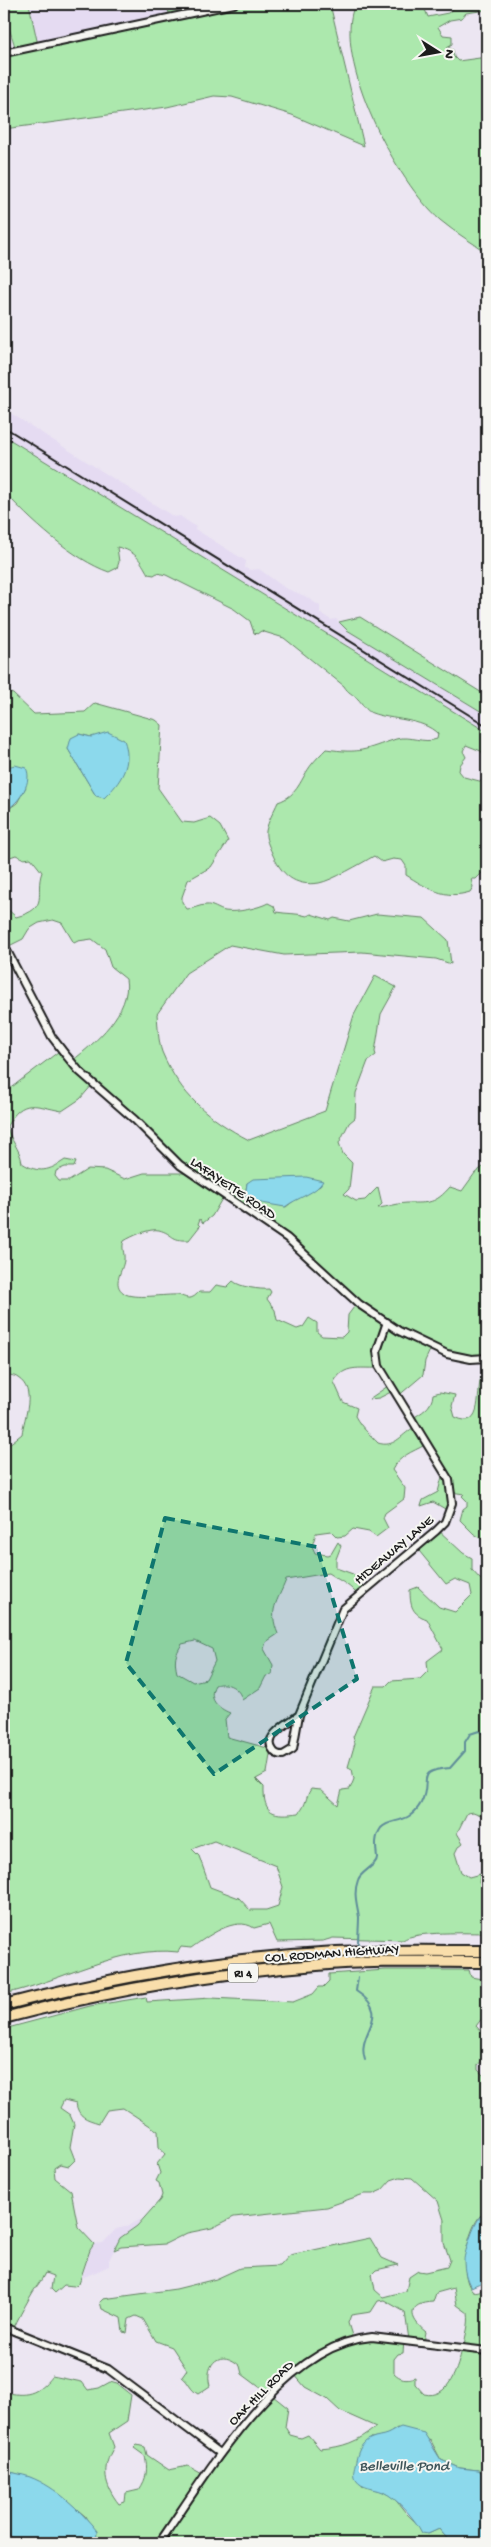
<svg xmlns="http://www.w3.org/2000/svg" width="491" height="2547" font-family="'Gochi Hand',sans-serif">
  <style>
    .built { fill: #e5dbf2 }
    .green { fill: #ace8ad; stroke: #648264; fill-rule: evenodd }
    .water { fill: #8cd9ec; stroke: #5f8d99 }
    .lines { fill: none; stroke-linecap: round; stroke-linejoin: round }
    .stream { stroke: #5f8d99; stroke-width: 2 }
    .minor-casing { stroke: #1c1c1c; stroke-width: 10 }
    .highway-casing { stroke: #1c1c1c; stroke-width: 14 }
    .minor { stroke: #f6f6f2; stroke-width: 6 }
    .highway { stroke: #f9deab; stroke-width: 10 }
    .rail { stroke: #1c1c1c; stroke-width: 2 }
    .marked { fill: #0f766e; fill-opacity: 0.2; stroke: #0f766e; stroke-width: 4; stroke-dasharray: 10 6; stroke-linejoin: round }
    .labels { text-anchor: middle; stroke-width: 4; stroke-linejoin: round; paint-order: stroke }
    .shield { fill: #f6f6f2; stroke: #5d5d5c; stroke-width: 1 }
    .shield-label { font-size: 12px; font-weight: bold; fill: #1c1c1c }
    .street-label { font-size: 14px; fill: #1c1c1c; stroke: #f6f6f2 }
    .water-label { font-size: 15px; font-style: italic; fill: #3e555a; stroke: #f6f6f2 }
  </style>
  <rect width="100%" height="100%" fill="#ece6f2"/>
  <filter id="ink" filterUnits="userSpaceOnUse"><feTurbulence type="fractalNoise" baseFrequency=".02" numOctaves="2"/><feDisplacementMap in="SourceGraphic" scale="10" xChannelSelector="R" yChannelSelector="G"/><feConvolveMatrix kernelMatrix="1 2 1 2 8 2 1 2 1" color-interpolation-filters="sRGB"/></filter>
  <g filter="url(#ink)">
    <g class="built">
      <path d="M29,4H167L170,19L38,45Z"/>
      <path d="M4,409L174,517L180,516L196,527L195,529L246,561L245,568L250,570L259,569L285,588L305,596L320,606V613L331,620L336,619L347,630L487,715V732L4,436Z"/>
      <path d="M141,2219L137,2226L120,2238L109,2260V2266L82,2278L90,2250L94,2244L103,2243L116,2229L129,2226Z"/>
    </g>
    <g class="green">
      <path d="M9,4H29L38,45L170,18L167,4H181L183,15L234,4H330L364,146L292,115L232,97L214,96L167,107L4,129V53L16,51C13,36 2,18 9,4Z"/>
      <path d="M355,4H428L424,7L428,17L448,13L459,4H487V10L466,13L462,18L450,20L438,27L443,35L452,36V44L447,47L453,50L454,57L458,61L487,57V253C472,242 454,232 440,220C398,184 331,59 355,4Z"/>
      <path d="M4,436L487,732V760L481,751L466,745L463,751L466,757L460,765L459,771L464,777L487,783V868L476,879H471L473,887L470,892C445,900 427,888 406,875V866L402,860L393,859L382,862L374,856C362,863 331,881 319,883C294,887 281,874 272,853C269,846 265,839 266,831C268,821 274,811 278,802C299,795 300,779 312,764C316,759 321,754 326,749C361,754 363,750 396,739C409,735 424,744 437,739L438,734C423,718 390,720 372,713C366,711 362,703 358,699C353,694 348,693 344,686L284,638L261,631L257,634L254,633L250,621L234,609L166,575L157,573L154,575L148,574C140,560 136,551 117,547L119,562L117,568L109,572C74,560 28,519 4,491Z"/>
      <path d="M360,617L487,696V715L347,630L339,622Z"/>
      <path d="M4,691L13,694L34,714L85,712L95,703L156,720L162,725L158,788L182,822L194,823L210,818L220,826L228,841L211,867L188,880L182,897V902L187,909C194,909 199,905 206,905C212,904 219,910 225,911C236,913 259,908 268,903L274,906L276,912C287,914 297,913 307,916L311,914L330,920L334,918L349,921L377,914L424,918L448,940L451,964L436,959L362,952L284,955L230,945L186,973L157,1014C158,1025 158,1041 162,1052C180,1095 209,1119 249,1140L325,1111L354,1015L375,976L396,987L381,1014L375,1052L376,1055L368,1061L356,1093L355,1118L349,1123L339,1143L343,1154L352,1163L349,1189L344,1194L356,1201L365,1200L378,1187L382,1204L378,1208C388,1207 398,1203 407,1203C429,1203 435,1204 450,1187L462,1191L475,1173L487,1164V1358L477,1359L431,1348L425,1361L423,1375L397,1397L391,1392L379,1398L369,1399L388,1386L378,1368C360,1369 344,1364 334,1382L343,1402L357,1408L355,1416C363,1430 369,1433 378,1443C394,1448 400,1436 413,1428L410,1420C422,1412 432,1408 433,1394L440,1392L455,1395L452,1406L455,1417C485,1432 475,1388 482,1375L487,1391L486,1541L474,1534L460,1520L463,1509L467,1506V1501L462,1496L464,1494L451,1492L447,1510L433,1502L421,1506L423,1500L438,1492L443,1473L425,1445C412,1452 399,1456 392,1470L405,1488L404,1499L385,1513L383,1518L388,1528L376,1537L369,1532L353,1529L345,1536L337,1537L331,1531L316,1533L312,1546L315,1553L327,1555L331,1554L338,1542L341,1546L336,1559V1568L353,1574L363,1586L356,1593C347,1583 338,1580 328,1573L286,1580C277,1603 268,1609 278,1634L266,1642L264,1649L273,1665L272,1675L266,1676L260,1688L242,1700C240,1688 227,1681 215,1685C207,1699 218,1708 230,1713L225,1719L227,1737L271,1749L267,1773L256,1779L264,1787C263,1815 274,1816 299,1813C307,1804 305,1798 311,1789L321,1790L338,1805L342,1790L350,1789L354,1779L352,1769L348,1767L355,1743L353,1737L375,1686H386L391,1681L420,1679L428,1671L427,1661L443,1649L427,1619C412,1614 410,1606 410,1590L418,1587L439,1607L455,1612L472,1595L470,1585L455,1579L446,1584L415,1546L437,1529L463,1553L472,1558V1570L480,1579L487,1581V1803L484,1805L481,1815L473,1812L467,1813L457,1833L463,1843L458,1847L455,1853L461,1872L469,1877L480,1874L479,1883L487,1889V1933C470,1933 414,1931 403,1940L333,1938L323,1941L277,1942L269,1924L254,1928C235,1915 207,1937 191,1948L181,1947L178,1952C120,1945 60,1982 4,1994V1445H8L22,1434C24,1417 37,1390 18,1378C13,1374 8,1377 4,1371V1093L62,1049L72,1061C95,1043 132,1011 126,979L111,967L105,949L92,939L78,941L74,943L62,923L53,920L39,923L29,929L23,939L7,947L9,959L4,961V906L16,917C51,908 34,894 42,872L31,858L24,859L16,855L4,859V806L10,808L17,803L26,787L7,767L4,775ZM79,734L91,737L96,796L68,749ZM93,1084L187,1173H144L125,1179L105,1170L88,1169L69,1181H59L55,1176L56,1171L65,1167H74L76,1162L65,1160C49,1171 39,1174 22,1163C20,1148 10,1141 7,1126C23,1097 35,1106 62,1111L80,1099ZM247,1183L320,1186L296,1199L286,1207L245,1197ZM223,1197L313,1258L357,1303L348,1315L347,1332L342,1337L322,1336L317,1332V1323L309,1318L303,1327L297,1329L277,1320L275,1310L267,1299L271,1292L269,1289C261,1290 239,1287 233,1281L227,1287L216,1285L210,1292H199C198,1293 194,1297 193,1297C188,1300 183,1296 178,1295C167,1294 132,1300 124,1293C111,1284 123,1271 124,1260C125,1253 121,1248 124,1241C132,1236 150,1228 159,1230C174,1234 170,1241 189,1240L200,1226L198,1224L200,1219L203,1223L212,1216ZM195,1641L212,1649L215,1661L206,1679L193,1682L177,1673C174,1660 175,1655 182,1644ZM214,1841L276,1866L283,1887L278,1906L266,1910H250L239,1898L210,1887L199,1856L192,1849Z"/>
      <path d="M385,1970H469L471,1977L487,1980V2012L476,2026L487,2038V2055L478,2065V2070L487,2079V2220L481,2215C468,2228 458,2275 472,2290C476,2294 482,2289 487,2289V2475L478,2470L460,2468L441,2460L431,2441L397,2428L387,2435L371,2438L362,2486L382,2491L394,2498L406,2513L428,2534L439,2529L451,2543H96L97,2538L85,2516L59,2494L31,2478L4,2470V2392C26,2397 37,2395 52,2376L82,2382L88,2390L99,2388L110,2382L117,2384L131,2395L127,2421L109,2433L114,2447C101,2468 104,2485 119,2504L125,2502L126,2493L139,2490C147,2478 148,2470 145,2456L134,2448L137,2445L145,2447L147,2455L169,2470L188,2466L204,2475L266,2401L262,2389L242,2374L240,2366C221,2348 204,2363 210,2386L198,2394C190,2390 189,2382 182,2377L187,2370L172,2347L156,2341L143,2319L136,2316L129,2319L127,2333L123,2332L121,2318L102,2309L100,2302L103,2299L176,2289L216,2279L240,2268L280,2266L290,2255L370,2238L382,2258L398,2265L376,2270L372,2274L375,2290L383,2297L406,2291L409,2277L418,2271L425,2272L447,2267L450,2260L444,2243V2220L438,2201L412,2178L400,2177L391,2180L382,2190L373,2194H364L327,2207L234,2217L212,2228L187,2233L165,2244L121,2247L114,2250L120,2238L137,2226L160,2200L162,2195L159,2183L156,2181L160,2173L157,2164L165,2154L159,2147L158,2131L123,2108L107,2110L99,2123C86,2119 78,2117 76,2103L64,2100L60,2108L70,2115L74,2124L70,2147L75,2160L69,2166L60,2164L54,2168L55,2178L71,2191L78,2227L94,2244L90,2250L79,2283L74,2286L64,2285L55,2293L51,2289L53,2276L45,2273C41,2282 34,2289 30,2297C24,2308 18,2318 13,2330L4,2326V2029L90,2006L146,1997L147,2002L211,1998L293,2002L313,1994L319,1987H323L329,1981V1974ZM454,2288L457,2305L468,2313C470,2326 465,2334 464,2347L462,2349C458,2367 449,2400 424,2394L415,2384V2377C406,2380 400,2379 394,2373V2359L398,2354L403,2353L404,2341L353,2339L348,2323L351,2315L371,2312L378,2301L384,2300L405,2312L409,2340L424,2342L426,2332C408,2318 407,2303 433,2302L436,2293ZM294,2374L305,2387L327,2399L340,2411L376,2427C357,2442 344,2447 320,2449L308,2435L301,2438L290,2435L285,2427L288,2408L273,2396Z"/>
    </g>
    <g class="water">
      <path d="M108,732L124,740C133,764 121,782 104,798L96,796L68,749L71,738L79,734L91,737Z"/>
      <path d="M15,765L26,768C33,781 20,801 9,808L4,806V775L7,767Z"/>
      <path d="M306,1177L323,1181C317,1193 296,1198 285,1207L250,1201L245,1197L247,1183L253,1179Z"/>
      <path d="M482,2215L487,2220V2280L471,2287C466,2279 464,2270 464,2260C464,2253 476,2218 482,2215Z"/>
      <path d="M401,2427L424,2433L441,2460L460,2468L478,2470L487,2475V2543H451L439,2529L428,2534L422,2533C416,2520 397,2498 383,2492C374,2488 362,2489 356,2480C352,2476 354,2470 355,2466C357,2454 360,2442 372,2438C377,2436 382,2436 387,2434C392,2432 395,2429 401,2427Z"/>
      <path d="M4,2470C12,2473 22,2474 30,2477C56,2487 80,2510 97,2531L96,2543H11L12,2537L4,2531Z"/>
    </g>
    <g class="lines">
      <g class="stream">
        <path d="M358,1944C358,1935 359,1926 359,1917C357,1903 353,1894 358,1880C360,1872 378,1865 377,1857C376,1848 374,1838 381,1828C391,1817 408,1826 421,1803C433,1780 413,1771 450,1768L465,1751V1742L470,1734L479,1731L487,1736"/>
        <path d="M358,1977L356,1991C395,2016 355,2031 365,2060"/>
      </g>
      <g class="minor-casing">
        <g id="minor">
          <path d="M4,53L234,4"/>
          <path d="M4,945L52,1037L65,1054L79,1071L135,1120L180,1165L287,1238L359,1304L399,1331L447,1354L471,1359L487,1358"/>
          <path d="M299,1715C290,1722 262,1736 273,1750C275,1754 279,1755 283,1755L293,1749L299,1715L343,1609L436,1531L445,1522L452,1503L449,1480L379,1366L377,1351L387,1322"/>
          <path d="M4,2327L108,2369L220,2453"/>
          <path d="M159,2543C206,2476 281,2344 372,2337L487,2351"/>
        </g>
      </g>
      <g class="highway-casing">
        <g id="highway">
          <path d="M4,2005C112,1977 224,1958 336,1952C386,1950 437,1951 487,1951"/>
          <path d="M4,2018C106,1991 211,1973 317,1965C373,1960 431,1962 487,1962"/>
        </g>
      </g>
      <use href="#minor" class="minor"/>
      <use href="#highway" class="highway"/>
      <path class="rail" d="M4,427L487,726"/>
    </g>
  </g>
  <path class="marked" d="M165,1518L317,1547L357,1679L214,1774L126,1663Z"/>
  <g class="labels">
    <rect class="shield" x="228" y="1963.5" width="30" height="19" rx="4"/>
    <g class="shield-label">
      <text x="243" y="1977">RI 4</text>
    </g>
    <g class="street-label">
      <text transform="translate(234 1187) rotate(34)" y="5">LAFAYETTE ROAD</text>
      <text transform="translate(393 1549) rotate(-40)" y="5">HIDEAWAY LANE</text>
      <text transform="translate(332 1952) rotate(-4)" y="5">COL RODMAN HIGHWAY</text>
      <text transform="translate(260 2392) rotate(-45)" y="5">OAK HILL ROAD</text>
    </g>
    <g class="water-label">
      <text x="404" y="2470">Belleville Pond</text>
    </g>
  </g>
  <rect width="491" height="2547" fill="none" stroke="#f6f6f2" stroke-width="20"/>
  <rect x="10" y="10" width="471" height="2527" fill="none" stroke="#1c1c1c" stroke-width="2" filter="url(#ink)"/>
  <g transform="translate(438 52) rotate(101)" stroke="#f6f6f2" stroke-width="4" paint-order="stroke">
  <path d="M0-4L9 19L0 12L-9 19Z" fill="#1c1c1c"/>
  <text y="-8" font-size="14" font-weight="bold" text-anchor="middle" fill="#1c1c1c">N</text>
  </g>
</svg>
